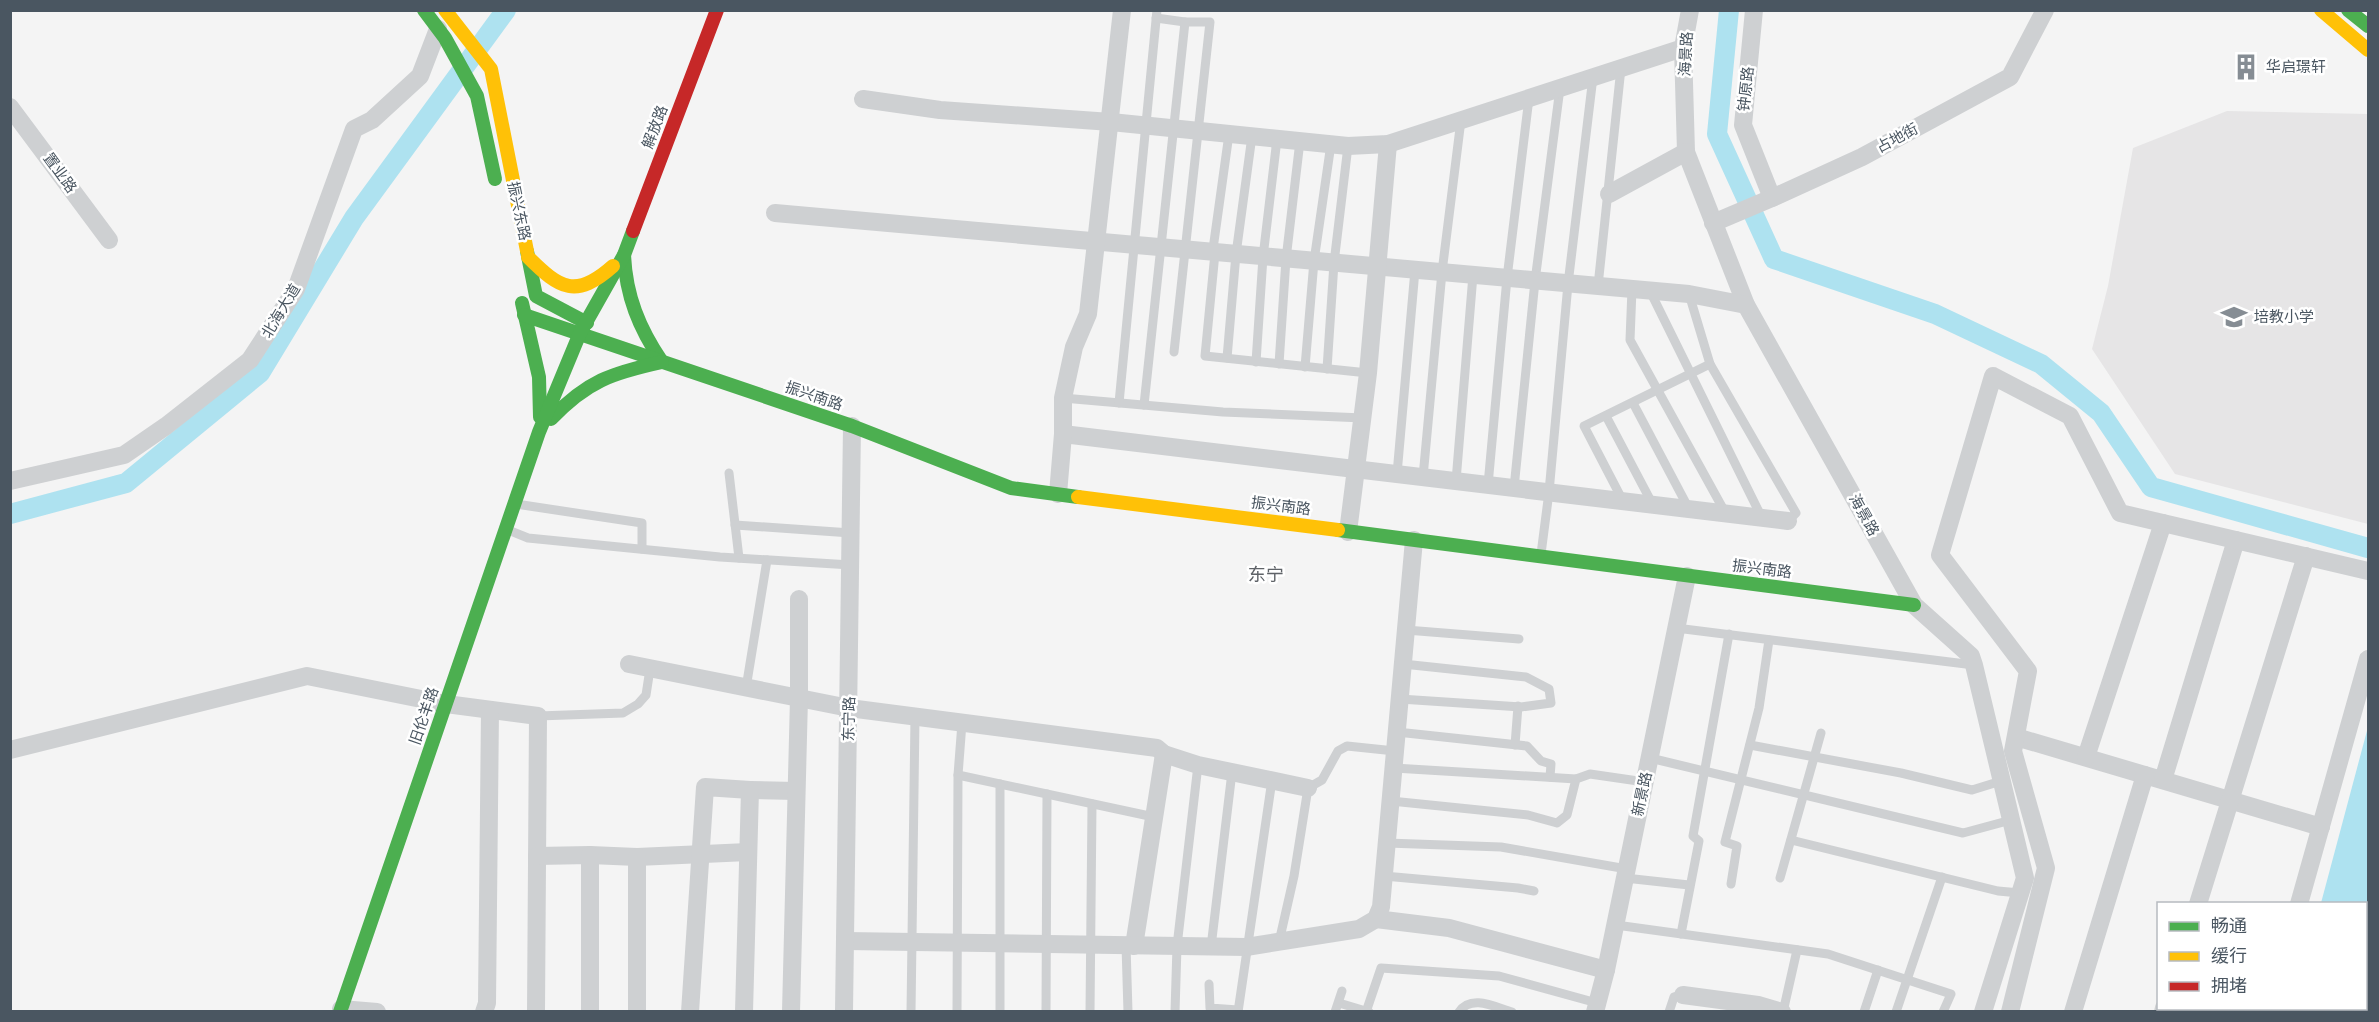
<svg xmlns="http://www.w3.org/2000/svg" width="2379" height="1022" font-family="'Titillium Web','Noto Sans SC',sans-serif">
  <style>
    .education { fill: #e6e5e6 }
    .water { fill: #aee2f0 }
    .lines { fill: none; stroke-linecap: round; stroke-linejoin: round }
    .canal { stroke: #aee2f0; stroke-width: 20 }
    .lane { stroke: #ced0d2; stroke-width: 9 }
    .street { stroke: #ced0d2; stroke-width: 18 }
    .fast { stroke: #4caf50; stroke-width: 14 }
    .slow { stroke: #ffc107; stroke-width: 14 }
    .jam { stroke: #c62828; stroke-width: 14 }
    .labels { text-anchor: middle; stroke-width: 5; stroke-linejoin: round; paint-order: stroke }
    .street-label { font-size: 15px; fill: #4a5661; stroke: #fff }
    .poi-label { font-size: 15px; fill: #4a5661; stroke: #fff; text-anchor: start }
    .quarter-label { font-size: 18px; fill: #5f6368; stroke: #fff }
  </style>
  <rect width="100%" height="100%" fill="#f4f4f4"/>
  <path class="education" d="M2227,111L2368,114V524L2175,474L2092,349L2108,286L2133,148Z"/>
  <path class="water" d="M2368,727V1011H2292L2293,1008H2366V904L2321,903Z"/>
  <g class="lines">
    <g class="canal">
      <path d="M1729,10L1717,134L1774,259L1935,314L2041,364L2101,413L2151,487L2368,548"/>
      <path d="M10,514L126,483L260,373L354,218L506,10"/>
    </g>
    <g class="lane">
      <path d="M1156,18L1185,22H1210L1174,352"/>
      <path d="M1229,134L1213,249L1215,253L1205,356L1368,373"/>
      <path d="M1598,286L1621,68"/>
      <path d="M1632,289L1630,340L1726,514"/>
      <path d="M1650,291L1762,518"/>
      <path d="M1689,294L1710,364L1796,513L1788,521"/>
      <path d="M1227,358L1236,254L1252,136"/>
      <path d="M1256,362L1263,257L1277,139"/>
      <path d="M1279,364L1286,259L1300,141"/>
      <path d="M1305,367L1314,261L1331,144"/>
      <path d="M1327,369L1334,263L1348,146"/>
      <path d="M1063,398L1223,412L1363,418"/>
      <path d="M1119,403L1157,10"/>
      <path d="M1633,403L1689,509"/>
      <path d="M1144,405L1185,22"/>
      <path d="M1606,416L1653,505"/>
      <path d="M729,473L739,558"/>
      <path d="M1397,474L1415,270"/>
      <path d="M1423,477L1442,272L1461,120"/>
      <path d="M1456,481L1473,275"/>
      <path d="M1488,485L1507,278L1529,98"/>
      <path d="M1514,488L1535,281L1560,88"/>
      <path d="M1623,501L1584,426L1710,364"/>
      <path d="M516,504L642,523V549"/>
      <path d="M735,525L851,533"/>
      <path d="M508,530L528,538L720,557L851,565"/>
      <path d="M1541,554L1549,492L1568,284L1593,77"/>
      <path d="M1676,628L1974,665"/>
      <path d="M1406,630L1519,639"/>
      <path d="M746,688L767,560"/>
      <path d="M1400,699L1521,707L1551,703L1549,689L1526,677L1403,664"/>
      <path d="M538,716L623,713L638,704L646,695L650,669"/>
      <path d="M1397,732L1527,746L1541,761L1551,764L1550,777"/>
      <path d="M1515,745L1518,706"/>
      <path d="M1750,745L1901,773L1972,790L2001,781"/>
      <path d="M1650,758L1963,833L2011,820"/>
      <path d="M1394,768L1576,779"/>
      <path d="M958,775L1154,817"/>
      <path d="M1391,801L1528,815L1557,823L1567,815L1576,779L1590,774L1645,782"/>
      <path d="M1791,840L1998,891L2020,893"/>
      <path d="M1387,843L1501,847L1627,869"/>
      <path d="M1384,876L1518,888L1534,891"/>
      <path d="M1625,878L1689,885"/>
      <path d="M1780,878L1821,733"/>
      <path d="M1731,884L1737,846L1725,842L1759,708L1769,640"/>
      <path d="M1616,925L1828,954L1951,994L1943,1012"/>
      <path d="M1681,934L1699,841L1693,836L1729,634"/>
      <path d="M1279,942L1294,876L1308,788L1322,780L1338,751L1347,746L1395,751"/>
      <path d="M1126,945L1128,1012"/>
      <path d="M1211,947L1232,772"/>
      <path d="M1209,984L1210,1008L1238,1010"/>
      <path d="M1339,1003L1369,1012"/>
      <path d="M911,1012L915,717"/>
      <path d="M957,1012L958,775L962,723"/>
      <path d="M1000,1012V784"/>
      <path d="M1046,1012L1047,794"/>
      <path d="M1090,1012L1092,804"/>
      <path d="M1175,1012L1177,946L1198,765"/>
      <path d="M1238,1012L1272,780"/>
      <path d="M1335,1012L1342,991"/>
      <path d="M1366,1012L1381,968L1499,976L1597,1003"/>
      <path d="M1459,1012C1471,994 1495,1007 1512,1012"/>
      <path d="M1669,1012L1674,997L1683,995"/>
      <path d="M1783,1012L1797,950"/>
      <path d="M1864,1012L1878,970"/>
      <path d="M1896,1012L1942,877"/>
    </g>
    <g class="street">
      <path d="M1690,10L1683,48L1686,152L1746,305L1914,605L1971,656L1974,665L2025,878L1983,1012"/>
      <path d="M1754,10L1743,125L1772,198"/>
      <path d="M863,99L940,110L1111,122L1348,146L1388,144L1683,48"/>
      <path d="M10,107L109,240"/>
      <path d="M1609,194L1686,152"/>
      <path d="M775,213L1689,294L1746,305"/>
      <path d="M1713,223L1772,198L1862,157L2010,77L2045,10"/>
      <path d="M1063,434L1788,521"/>
      <path d="M10,481L124,455L166,426L250,360L296,289L354,129L372,120L420,76L438,29"/>
      <path d="M1058,494L1063,434V398L1074,347L1088,314L1122,10"/>
      <path d="M1348,532L1368,373L1388,144"/>
      <path d="M629,664L849,708L1157,748L1164,754L1134,946"/>
      <path d="M2016,737L2321,827"/>
      <path d="M10,750L307,676L446,704L538,716L536,1012"/>
      <path d="M1164,754L1198,765L1308,788"/>
      <path d="M2086,757L2163,523"/>
      <path d="M2163,780L2236,540"/>
      <path d="M750,790L796,791"/>
      <path d="M537,856L590,855L637,857L748,852"/>
      <path d="M2198,904L2306,556"/>
      <path d="M2299,904L2368,659"/>
      <path d="M1376,919L1449,928L1606,970"/>
      <path d="M846,941L1246,947L1359,929L1376,919L1381,907L1414,540"/>
      <path d="M1683,995L1758,1005L1782,1012"/>
      <path d="M341,1009L377,1012"/>
      <path d="M484,1012L487,1003L490,710"/>
      <path d="M590,1012V855"/>
      <path d="M637,1012V857"/>
      <path d="M690,1012L705,787L750,790L744,1012"/>
      <path d="M791,1012L799,698V599"/>
      <path d="M844,1012L852,426"/>
      <path d="M1595,1012L1606,970L1687,576"/>
      <path d="M2010,1012L2046,868L2013,751L2028,671L1940,555L1993,376L2070,416L2120,513L2368,571"/>
      <path d="M2073,1012L2145,775"/>
      <path d="M2163,1012L2164,1008"/>
      <path d="M2268,1012L2269,1008"/>
    </g>
    <g class="fast">
      <path d="M424,10L445,38L477,96L495,179"/>
      <path d="M2348,10L2368,26"/>
      <path d="M527,251L536,296L587,323"/>
      <path d="M624,255C626,296 639,328 662,362"/>
      <path d="M522,303L539,377L540,417"/>
      <path d="M524,315L852,426L1011,488L1078,497"/>
      <path d="M551,419C587,381 612,373 662,362"/>
      <path d="M1338,530L1914,605"/>
      <path d="M340,1012L539,432L580,333L624,255L633,231"/>
    </g>
    <g class="slow">
      <path d="M445,10L491,69L527,251"/>
      <path d="M2321,10L2368,50"/>
      <path d="M528,257C560,289 576,299 613,266"/>
      <path d="M1078,497L1338,530"/>
    </g>
    <path class="jam" d="M633,231L717,10"/>
  </g>
  <defs>
    <g id="building-bare" transform="scale(2.07)"><path d="M-4-6H4V6H1V3H-1V6H-4ZM-2.5-4.3h1.7v1.8h-1.7ZM.8-4.3h1.7v1.8H.8ZM-2.5-1h1.7V.8h-1.7ZM.8-1h1.7V.8H.8Z" fill="#868d94" stroke="#fff" stroke-width="2.5" paint-order="stroke"/></g>
    <g id="school-bare" transform="scale(2.07)"><path d="M0-5L7-2L0 1L-7-2ZM-4 1L0 2.5L4 1V4Q0 6-4 4Z" fill="#868d94" stroke="#fff" stroke-width="2.5" paint-order="stroke"/></g>
  </defs>
  <g fill-rule="evenodd">
    <use href="#building-bare" x="2246" y="67"/>
    <use href="#school-bare" x="2234" y="317"/>
  </g>
  <g class="labels">
    <g class="street-label">
      <text transform="translate(1686 54) rotate(-87)" y="5">海景路</text>
      <text transform="translate(1746 89) rotate(-84)" y="5">钟原路</text>
      <text transform="translate(655 127) rotate(-69)" y="5">解放路</text>
      <text transform="translate(1897 138) rotate(-28)" y="5">占地街</text>
      <text transform="translate(60 173) rotate(54)" y="5">置业路</text>
      <text transform="translate(519 211) rotate(78)" y="5">振兴东路</text>
      <text transform="translate(281 311) rotate(-59)" y="5">北海大道</text>
      <text transform="translate(814 396) rotate(19)" y="5">振兴南路</text>
      <text transform="translate(1281 506) rotate(7)" y="5">振兴南路</text>
      <text transform="translate(1864 515) rotate(61)" y="5">海景路</text>
      <text transform="translate(1762 569) rotate(7)" y="5">振兴南路</text>
      <text transform="translate(424 716) rotate(-71)" y="5">旧伦羊路</text>
      <text transform="translate(849 719) rotate(-89)" y="5">东宁路</text>
      <text transform="translate(1642 794) rotate(-78)" y="5">新景路</text>
    </g>
    <g class="poi-label">
      <text x="2266" y="72">华启璟轩</text>
      <text x="2254" y="322">培教小学</text>
    </g>
    <g class="quarter-label">
      <text x="1266" y="581">东宁</text>
    </g>
  </g>
  <rect width="2379" height="1022" fill="none" stroke="#4a5661" stroke-width="24"/>
  <rect x="2157" y="902" width="210" height="108" fill="#ffffff" stroke="#b7bbc0" stroke-width="1.5"/>
  <rect x="2169" y="922" width="30" height="9" fill="#4caf50" stroke="#b7bbc0" stroke-width="1.5"/>
  <text x="2211" y="932" font-size="18" fill="#4a5661">畅通</text>
  <rect x="2169" y="952" width="30" height="9" fill="#ffc107" stroke="#b7bbc0" stroke-width="1.5"/>
  <text x="2211" y="962" font-size="18" fill="#4a5661">缓行</text>
  <rect x="2169" y="982" width="30" height="9" fill="#c62828" stroke="#b7bbc0" stroke-width="1.5"/>
  <text x="2211" y="992" font-size="18" fill="#4a5661">拥堵</text>
</svg>
